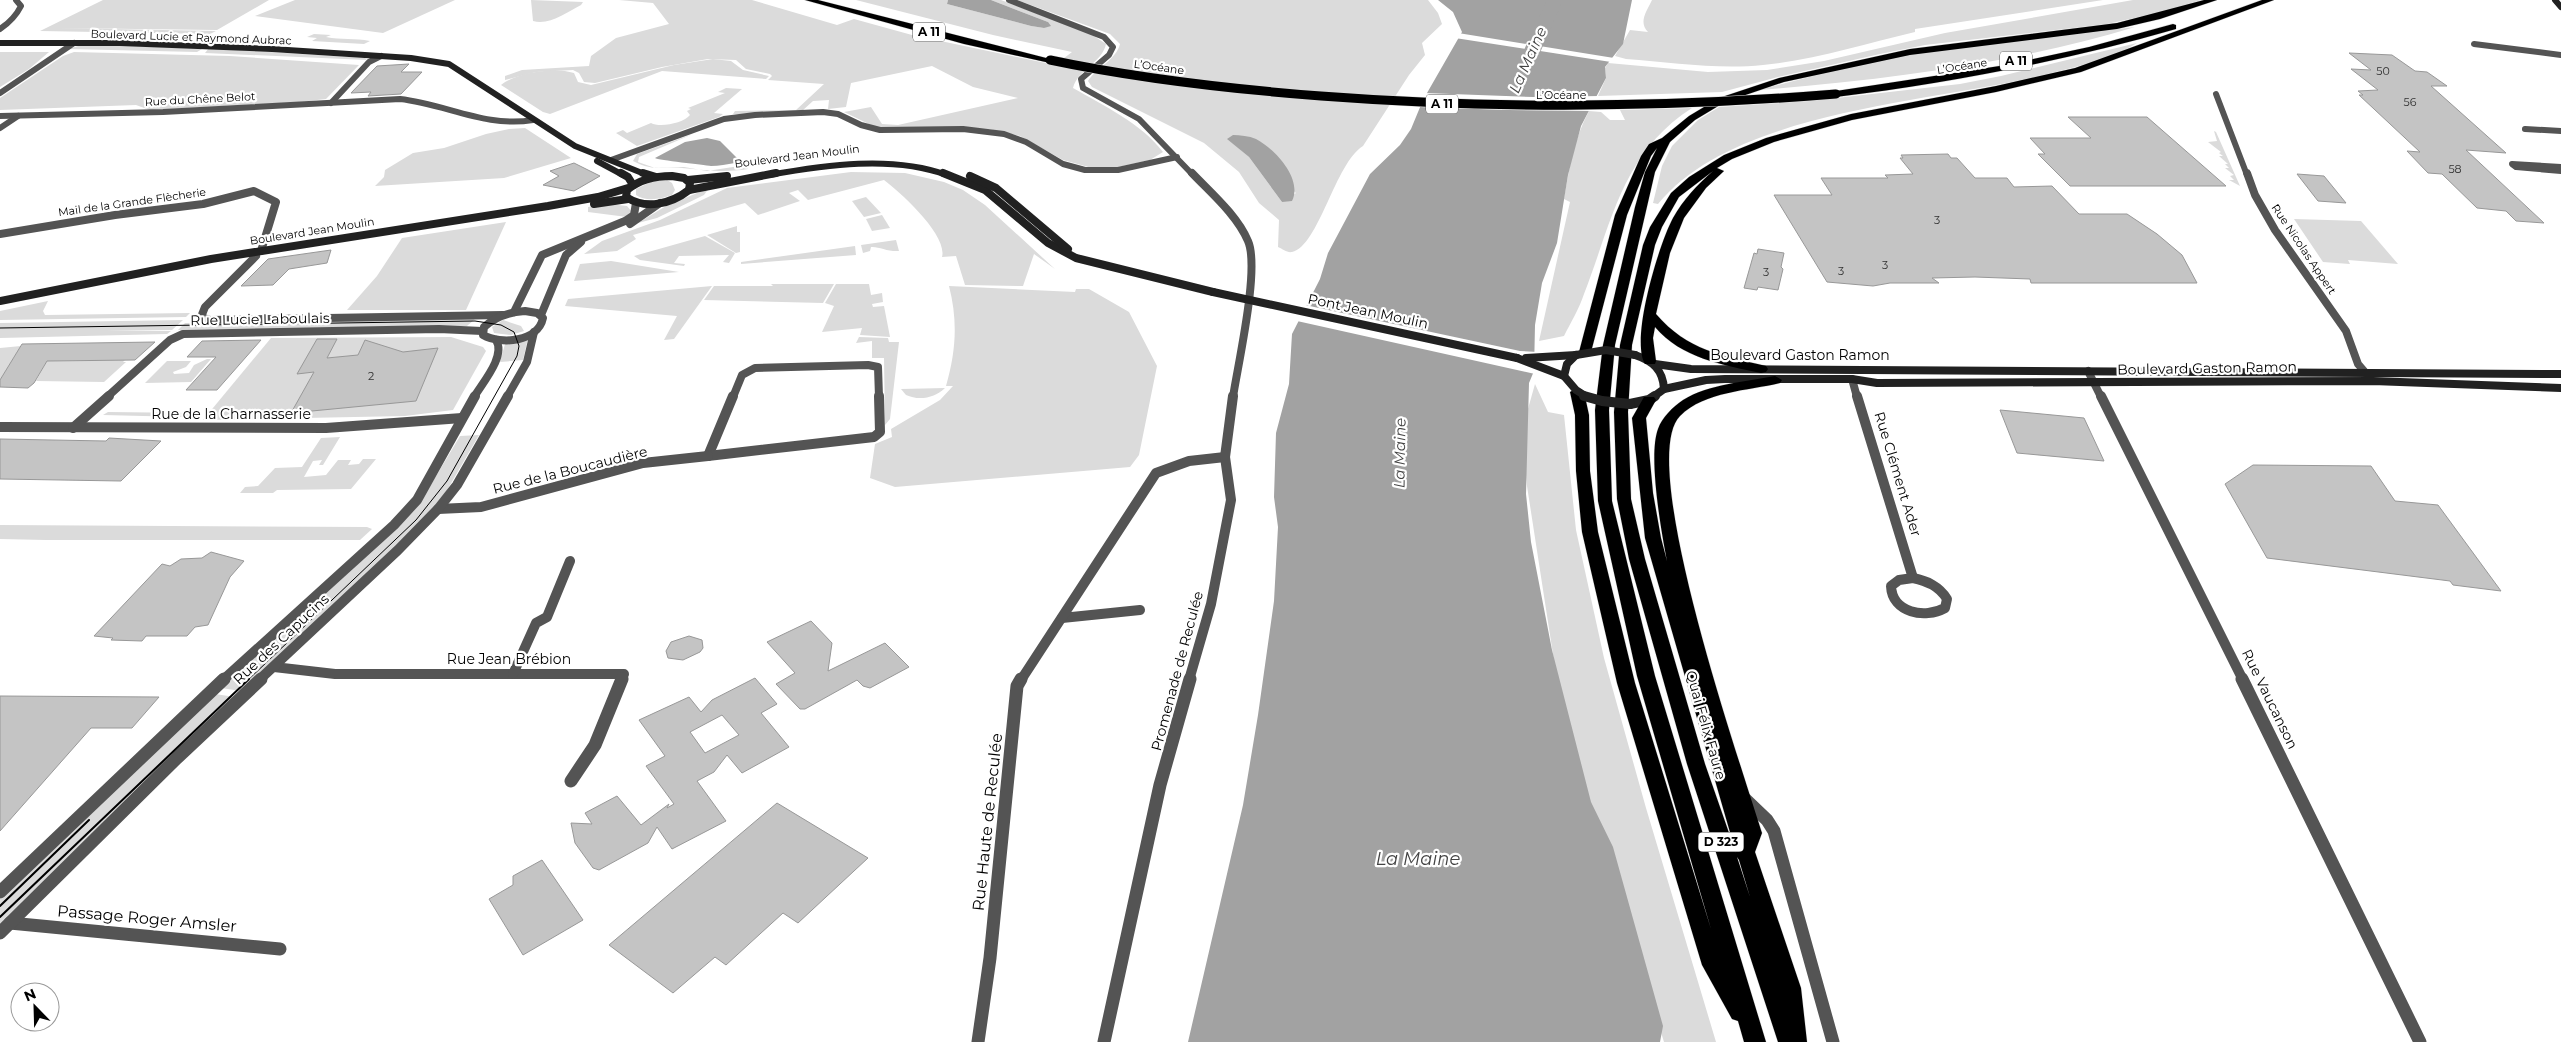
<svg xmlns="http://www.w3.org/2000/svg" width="2561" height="1042" font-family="Montserrat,sans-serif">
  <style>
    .green { fill: #dbdbdb; fill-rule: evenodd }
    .water { fill: #a2a2a2 }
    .pier { fill: #fff }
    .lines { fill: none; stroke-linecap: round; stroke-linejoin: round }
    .river { fill: #a2a2a2; fill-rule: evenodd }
    .building { fill: #c4c4c4; stroke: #989898; fill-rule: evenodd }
    .highway-casing { stroke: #dbdbdb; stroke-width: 1 }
    .street-far3 { stroke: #545454; stroke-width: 6 }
    .street-far2 { stroke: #545454; stroke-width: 8 }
    .street-far1 { stroke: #545454; stroke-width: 10 }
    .street { stroke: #545454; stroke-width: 13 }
    .secondary-far2 { stroke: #212121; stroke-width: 6 }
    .secondary-far1 { stroke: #212121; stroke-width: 8 }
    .secondary { stroke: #212121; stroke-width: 10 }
    .highway { fill: #000; fill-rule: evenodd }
    .tram-far1 { stroke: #000; stroke-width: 1 }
    .tram { stroke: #000; stroke-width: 2 }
    .highway-bridge-casing { stroke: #dbdbdb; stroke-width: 10; stroke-linecap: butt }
    .secondary-bridge-far1 { stroke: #212121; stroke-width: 8 }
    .secondary-bridge { stroke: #212121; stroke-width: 10 }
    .highway-bridge { stroke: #000; stroke-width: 9 }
    .labels { text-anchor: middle; stroke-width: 4.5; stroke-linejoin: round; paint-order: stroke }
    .far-street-label { font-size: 11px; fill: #000; stroke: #fff }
    .number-label { font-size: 11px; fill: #313131 }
    .shield { fill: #fff; stroke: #4c4c4c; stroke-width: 1 }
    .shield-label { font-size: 12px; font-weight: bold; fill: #000 }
    .street-label { font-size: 14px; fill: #000; stroke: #fff }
    .water-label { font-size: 15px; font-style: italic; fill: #434343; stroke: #fff }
    .near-street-label { font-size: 16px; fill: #000; stroke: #fff }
    .near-water-label { font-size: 18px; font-style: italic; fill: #434343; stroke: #fff }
  </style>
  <rect width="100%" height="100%" fill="#fff"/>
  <g class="green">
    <path d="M103,0H269L217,30L57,28L216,31L210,34L40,31Z"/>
    <path d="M295,0H455L383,33L255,16Z"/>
    <path d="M531,0L583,2L581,5C567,12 549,26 533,21Z"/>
    <path d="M619,0H752L837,25L854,19L912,35L1055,65L1072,52L993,35L856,0H948L947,4L1031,26L1044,28L1048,22L991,0H1001L1091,34L1106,44C1102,63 1078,69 1073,88C1104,106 1141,123 1163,152L1150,160L1118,167L1092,168L1063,160L1020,136L989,129L875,127L844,112L871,107L882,124L898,125L1018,98L973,87L932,66L851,83L846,107L828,109L829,100L813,101L802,111L739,114H733L735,111L796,110L824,84L768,80L772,76L770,74L746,69L736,60L708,59L662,67L595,83L584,82L579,73L573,70L536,72L505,80V76L522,70L589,66L591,56L616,38L669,24L653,3Z"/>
    <path d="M1017,0H1428L1438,13L1442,24L1422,43L1425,55L1409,75L1363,146C1335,163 1319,246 1292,252C1287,253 1283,249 1278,247L1279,220L1259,203L1239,172L1204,143L1092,87L1088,81C1097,67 1116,60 1120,44L1110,34ZM1228,139L1296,193L1282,202L1249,157Z"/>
    <path d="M1652,0H2103L1915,29V32C1864,44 1814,60 1763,65C1718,70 1671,62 1626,59L1615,56L1630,30L1648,32C1638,22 1647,11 1652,0Z"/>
    <path d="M2133,0H2201L2162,12L2107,24L1925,45L1880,54L1778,77L1722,92L1598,96L1606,78L1605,68L1608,63L1708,72L1767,70L1824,61L1945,33Z"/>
    <path d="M2135,27C2012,64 1886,80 1758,90L1817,75L1920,53Z"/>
    <path d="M314,34L331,35L326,37C341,40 355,38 370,41L364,44L312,41L317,38L307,37Z"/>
    <path d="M2137,43C2110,60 2074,67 2044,75C1930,103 1735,110 1658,204L1653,203L1662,166L1672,146L1698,120L1719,107L1810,101L1960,84L2001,76Z"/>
    <path d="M85,44L202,49L197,52L68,49Z"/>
    <path d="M209,48L365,58L367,60L205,53Z"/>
    <path d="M0,52H49L29,69L0,87Z"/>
    <path d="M74,52L230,56L359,65L326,99L299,102L150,110L136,105L0,110V98L63,56Z"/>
    <path d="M713,59L731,61L743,70L769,76L766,79L662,71L550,114L543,112L501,85C517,72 555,67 574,73L578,82L591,85L674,65Z"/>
    <path d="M726,88L742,89L714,113L723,114L719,117L637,146L616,133L623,130L627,133L651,123C660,128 684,123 690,115L687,111L691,109L688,108L725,93L718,92Z"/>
    <path d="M1692,108C1622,153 1612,222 1584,294C1579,309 1571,322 1564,336L1539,341L1570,202L1564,199C1569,169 1574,139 1589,111L1601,112L1610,120H1625L1620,110Z"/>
    <path d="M525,128L571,158L504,178L375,186L384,177L385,170L413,153L444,148L486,134L509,129Z"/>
    <path d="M2214,131L2216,132L2240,186L2229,180H2234L2230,176L2234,175L2225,168H2229L2225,164H2228L2219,156H2223L2219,153L2221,152L2208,142L2217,141Z"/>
    <path d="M693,134L639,157L638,162L655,168L684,167L707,171L746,165L748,169C723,173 706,170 682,168C662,167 652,171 633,161L637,154Z"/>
    <path d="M851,172L905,173L944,182L963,190L985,205L1055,269L1034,254L1023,286L965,285L956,256L942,257C948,235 900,192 884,180L808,200L798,190L789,193L800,201L758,215L745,203L633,235L636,239L617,251L584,254L602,241L660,220L727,188Z"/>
    <path d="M667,180L672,183L675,190L672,195C661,199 646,202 636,195V189L653,181Z"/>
    <path d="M709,188L704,195L657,218L638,223L666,206Z"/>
    <path d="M866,197L881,213L864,217L852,201Z"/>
    <path d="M609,204L627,206L632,212L627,217L588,212V207Z"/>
    <path d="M882,215L890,228L872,231L866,219Z"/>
    <path d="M2294,219L2361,221L2398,264L2348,260L2350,264L2323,262Z"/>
    <path d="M506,222L466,310H347L377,276L402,238Z"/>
    <path d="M737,226V232H740V252L736,253L707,235Z"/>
    <path d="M705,236L735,253L729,263L723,262L729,255L679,256L674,263L685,264L684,266L640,260L634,256Z"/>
    <path d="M896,240L899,251C888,252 878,246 871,247L870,251L863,253L861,245Z"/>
    <path d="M855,246L856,255L741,264V262Z"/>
    <path d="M611,261L679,272L574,281L580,264Z"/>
    <path d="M771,284H834L823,303L704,300L714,286H773Z"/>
    <path d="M836,284H869L871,295L882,293L883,302L872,304L873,307L884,306L890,337L860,335L862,328L822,332L834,306L825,303Z"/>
    <path d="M712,286L674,339L664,340L677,316L565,306L568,299Z"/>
    <path d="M949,286L1075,292L1076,289H1089L1129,312L1157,366L1139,455L1130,467L895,487L870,478L875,444L892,437L891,429L940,400L953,386H946C956,351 958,321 949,286Z"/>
    <path d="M48,301L43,311L45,315L190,313L186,317L0,320V311Z"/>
    <path d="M475,319L467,326L178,330L185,323Z"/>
    <path d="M183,320L172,330L106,331H171L167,334L0,338V323Z"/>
    <path d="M503,320L521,326L524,331L511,335L494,333L492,327Z"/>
    <path d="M451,337L483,347L486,351L453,410L405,416L203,420L271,338Z"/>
    <path d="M859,337L888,338L889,342H899L890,419L885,425L884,358H872V341L856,343Z"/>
    <path d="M528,338L523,360L500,362L505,344Z"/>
    <path d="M21,346L0,380V348Z"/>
    <path d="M207,359H211L191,382L145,383L167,361H191L186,367L173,372L174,374L189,373L194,365Z"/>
    <path d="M125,360L123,362H126L104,382L36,381L47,361Z"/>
    <path d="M1535,384L1548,412L1564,415L1576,530L1604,658L1646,808L1716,1042H1664L1612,872L1565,732L1527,486L1522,430Z"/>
    <path d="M945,388C935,398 919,401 906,395L901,389Z"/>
    <path d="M108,412L196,413L184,417L103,415Z"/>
    <path d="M479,435L446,492L416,527L241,691L221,688L353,569L429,488L460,436Z"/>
    <path d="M340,437L323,465H319L322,460L313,461L304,477L326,475L338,460H351L348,465L359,464L363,459H376L351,489L277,490L273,493H240L245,487L258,486L275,468L302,467L321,438Z"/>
    <path d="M0,525L367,527L372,529L360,540H46L0,539Z"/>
    <path d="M215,694L235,697L0,925V899Z"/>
  </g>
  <g class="water">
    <path d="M948,0H991L1048,22L1051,26L1044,28L1031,26L947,4Z"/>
    <path d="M1438,0H1632L1623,44L1605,67L1606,78L1581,126L1568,175L1557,243L1542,283L1535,325L1534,371L1529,383L1526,494L1531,542L1552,650L1591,802L1613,847L1663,1026L1660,1042H1188L1243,805L1258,715L1274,601L1278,527L1274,497L1276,433L1289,384L1292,334L1320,279L1328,253L1370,174L1400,145L1411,129L1423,100L1462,32L1453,12Z"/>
    <path d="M1233,135C1240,135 1249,136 1256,139C1275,149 1303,179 1292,201L1282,202L1249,157L1227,139Z"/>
    <path d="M707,138L720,141L738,159L735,163C727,164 719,166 711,166C704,165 658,160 655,158L685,142Z"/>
  </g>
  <g class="pier">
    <path d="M1458,33L1614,58L1611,62L1455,38Z"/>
    <path d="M1424,93L1533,97L1600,96L1593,111L1509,110L1418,107Z"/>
    <path d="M1305,305L1520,351L1538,352L1537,371L1535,374L1297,321Z"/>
  </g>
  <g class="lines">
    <path class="river" d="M1547,0H1563L1525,87L1522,91H1510L1507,87Z"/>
  </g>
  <g class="building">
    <path d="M2349,53L2392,55L2415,71L2427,72L2447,86H2431L2506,153L2466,150L2544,223L2516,221L2506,211L2477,208L2442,174L2428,173L2407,151L2420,152L2359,95H2363L2358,91L2378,90L2351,69L2371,70Z"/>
    <path d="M409,64L401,72H422L401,94L368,96L371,92L351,93L377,66Z"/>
    <path d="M2068,117H2147L2226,186H2070L2038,154H2045L2030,138H2091Z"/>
    <path d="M1948,154L1951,158H1957L1975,178H2007L2014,187L2052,186L2079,214H2127L2157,234L2182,255L2197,283H2031L2030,279L1975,277L1932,278L1939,283H1890L1873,286L1827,282L1774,195H1832L1821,178H1888L1885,175L1913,174L1900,158H1903L1901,155Z"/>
    <path d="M574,163L600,176L574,191L543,185L559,176L550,171Z"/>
    <path d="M2297,174L2324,176L2346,203L2318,201Z"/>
    <path d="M1758,249L1784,253L1781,267L1783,269L1778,290L1758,287L1757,290L1744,288L1754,253L1757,254Z"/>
    <path d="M331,250L327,263L289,269L273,285L241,286L268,259Z"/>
    <path d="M317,339H337L327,358L358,355L365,340L403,352L438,348L416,401L291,413L314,372L297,374Z"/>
    <path d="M261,340L217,390H186L216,357H187L202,341Z"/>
    <path d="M155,342L135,360L47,361L34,383L28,388L0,387V380L22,344Z"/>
    <path d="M2000,410L2084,418L2104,461L2017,453Z"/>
    <path d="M109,438L161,441L121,481L0,479V439L106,441Z"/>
    <path d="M2253,465L2371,466L2395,501L2438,505L2501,591L2453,585L2450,581L2267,558L2225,484Z"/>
    <path d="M211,552L244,561L230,577L208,625L195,627L187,636H146L142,641L111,640L113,638L94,636L162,564L170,566L181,559L202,558Z"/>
    <path d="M811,621L832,643L828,671L885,643L909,667L870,688L863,686L857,680L805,709H800L776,684L795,673L767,642Z"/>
    <path d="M689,636L702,640L703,648L700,652L683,660L668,658L666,651L671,642Z"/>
    <path d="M755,678L777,704L761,713L789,747L742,773L727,755L714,772L697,781L726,821L672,849L657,827L648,843L599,870L593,868L575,843L571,823L592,824L585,813L617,796L641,825L669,804L667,808L674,804L646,766L665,756L639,720L689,697L701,712L712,700ZM722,715L739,735L705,753L690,732Z"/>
    <path d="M0,696L159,697L132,728H91L0,831Z"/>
    <path d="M777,803L868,858L798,923L783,913L726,965L715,957L673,993L609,945Z"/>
    <path d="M542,860L583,920L523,955L489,899L513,885V876Z"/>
  </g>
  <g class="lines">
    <g class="highway-casing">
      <g id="highway">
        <path d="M805,0H818L1054,60L1050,63L964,44Z"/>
        <path d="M2204,0H2217L2160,19L2117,29L1910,55L1784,82L1725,102L1695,120L1670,142L1655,172L1615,345L1609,410L1612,501L1655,676L1766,1042H1744L1738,1021L1732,1019L1702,965L1617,683L1582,532L1576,471L1575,415L1570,392L1577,388L1584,392L1589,415L1590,471L1598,532L1635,683L1711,929L1637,676L1598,501L1595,410L1603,345L1635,207L1645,172L1657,148L1651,156L1627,215L1591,352L1585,356L1579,352L1615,215L1641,156L1649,144L1662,138L1689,116L1719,98L1779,78L1910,49L2117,23Z"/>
        <path d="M2262,0H2274L2081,72L1996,92L1852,120L1774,142L1732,159L1717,168L1724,171L1706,188L1684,218L1670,253L1656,314C1688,351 1721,355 1766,366L1768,369L1766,372L1761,373C1723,365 1681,358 1655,327L1653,338L1656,361L1655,364H1645C1630,339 1659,244 1673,218C1683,200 1697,185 1713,171L1679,197L1662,227L1655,245L1632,345L1628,412L1631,499L1645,559L1705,764L1736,853L1645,538L1632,418L1644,397H1654L1656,400L1646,418L1653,493L1661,538L1667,561C1661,530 1648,456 1658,429C1662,417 1673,407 1683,400C1709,384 1745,382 1775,376L1782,380L1780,383C1748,391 1705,391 1680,416C1635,461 1742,768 1762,833L1755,852L1801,988L1807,1042H1778L1687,764L1629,559L1617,499L1614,412L1620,345L1643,245L1650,227L1671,193L1689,177L1724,155L1766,138L1851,114L1996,86L2075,68ZM1737,857L1739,860L1750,897Z"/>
        <path d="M2173,24L2176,25V29C2064,61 1951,83 1836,97L1831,94L1836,91L2006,65L2089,47Z"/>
      </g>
    </g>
    <g class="street-far3">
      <path d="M1009,0L1104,37L1113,47L1109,55L1081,79L1083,88L1139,119L1193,175"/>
      <path d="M0,29C9,23 16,16 21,6L16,0"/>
      <path d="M2474,44L2561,55"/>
      <path d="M0,93L74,43"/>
      <path d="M2216,94L2247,175"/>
      <path d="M331,103L369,62L381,56"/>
      <path d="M0,116L163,112L400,99C446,104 486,128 533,120"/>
      <path d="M0,128L18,116"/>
      <path d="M2525,129L2561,131"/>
      <path d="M611,160L724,119L755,115L823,112L838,114L861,125L880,130L963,129L1004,134L1026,142L1063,164L1085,170H1118L1177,157"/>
      <path d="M2561,167L2512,164L2516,167L2561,171"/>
    </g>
    <g class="street-far2">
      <path d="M1192,173C1211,193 1237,215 1248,241C1260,268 1238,364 1233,397"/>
      <path d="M2247,173L2255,195L2275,230L2346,331L2358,364L2370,378"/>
      <path d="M630,224L660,203"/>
      <path d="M0,234L115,215L203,204L254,191L276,202L261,251"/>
      <path d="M256,256L205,307L201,317L210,320L503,315"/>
      <path d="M525,311L537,313L543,318C538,342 501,345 483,335L484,327C496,316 509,312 525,311Z"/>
      <path d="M514,312L542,255L625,221L634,215L636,203"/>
      <path d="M541,315L566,255L581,242"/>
      <path d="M2088,371L2101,397"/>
      <path d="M1852,379L1857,397"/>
      <path d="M107,397L170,340L183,334L439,329L482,331"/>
      <path d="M474,397C483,382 506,356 496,340"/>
      <path d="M507,397L527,362L534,332"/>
      <path d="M733,397L742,375L755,368L868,365L878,367L879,397"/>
    </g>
    <g class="street-far1">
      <path d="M1857,396L1913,578"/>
      <path d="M2101,396L2243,680"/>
      <path d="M0,427L326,428L462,418"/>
      <path d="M73,428L109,396"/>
      <path d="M708,456L733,396"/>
      <path d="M708,456L874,437L880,432L879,396"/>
      <path d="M438,509L481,507L643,463L708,456"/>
      <path d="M1913,578C1927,581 1939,586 1947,599L1945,608C1925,619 1892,613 1891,586L1899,580Z"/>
      <path d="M1062,618L1140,610"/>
      <path d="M274,667L335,674H624L621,680"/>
      <path d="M513,674L536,623L547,617L570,561"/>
      <path d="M223,680L394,525L417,500L475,396"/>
      <path d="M259,680L398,550L438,509L457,485L508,396"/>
      <path d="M1021,680L1156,473L1189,461L1225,457"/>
      <path d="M1189,680L1211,604L1231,500L1225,457L1233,396"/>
    </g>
    <g class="street">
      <path d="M2242,679L2420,1042"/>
      <path d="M571,781L595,745L622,679"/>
      <path d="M1744,798L1767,820L1774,831L1833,1042"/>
      <path d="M0,892L224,679"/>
      <path d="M10,923L280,949"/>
      <path d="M0,933L177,758L261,679"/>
      <path d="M978,1042L990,958L1017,686L1021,679"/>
      <path d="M1104,1042L1160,785L1190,679"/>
    </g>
    <g class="secondary-far2">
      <path d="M2555,0L2561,7"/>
      <path d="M0,43H120L272,49L411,58L449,64L575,146L647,175"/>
      <path d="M597,161L623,175"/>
      <path d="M769,175C825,165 892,155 947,175"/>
    </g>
    <g class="secondary-far1">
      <path d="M621,173L628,177L633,185"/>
      <path d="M643,173L656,177"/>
      <path d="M943,173L985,190L1048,243L1076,258L1213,292"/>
      <path d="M672,176L684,178L690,183L689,190C671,204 646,210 626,197L627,190C640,179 655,176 672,176Z"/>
      <path d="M970,176L996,188L1068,249"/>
      <path d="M688,180L727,176"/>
      <path d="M689,190L776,173"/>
      <path d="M594,204L628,199"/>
      <path d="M0,301L211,259L548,206L598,197L628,188"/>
      <path d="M1635,355C1653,361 1663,370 1664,389L1653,397"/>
      <path d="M1517,358L1564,376L1567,364L1576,355"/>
      <path d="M1526,358L1576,355"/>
      <path d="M1655,364L1691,369L2561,374"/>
      <path d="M1664,389L1706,380L1725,379H1852L1877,383L2373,381L2561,388"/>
    </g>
    <path class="secondary" d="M1630,404L1649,400L1655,396"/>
    <use href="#highway" class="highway"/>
    <path class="tram-far1" d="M0,328L475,321L501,325L514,332L519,346L517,356L447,481L416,520L248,680"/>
    <g class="tram">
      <path d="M0,906L89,820"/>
      <path d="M0,917L249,679"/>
    </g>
    <g class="highway-bridge-casing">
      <path id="highway-bridge" d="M1050,60C1140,79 1230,89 1321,96C1493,109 1664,108 1836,94"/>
    </g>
    <g class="secondary-bridge-far1">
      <path d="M1213,292L1517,358"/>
      <path d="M1576,355L1606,350L1635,355"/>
      <path d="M1564,376L1576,390L1587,397"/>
    </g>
    <path class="secondary-bridge" d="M1584,396L1602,401L1630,404"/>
    <use href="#highway-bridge" class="highway-bridge"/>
  </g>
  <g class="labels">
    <g class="far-street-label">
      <text transform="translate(191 37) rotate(2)" y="4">Boulevard Lucie et Raymond Aubrac</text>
      <text transform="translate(1962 66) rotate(-9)" y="4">L’Océane</text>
      <text transform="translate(1159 67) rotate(8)" y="4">L’Océane</text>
      <text x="1561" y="99">L’Océane</text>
      <text transform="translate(200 99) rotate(-3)" y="4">Rue du Chêne Belot</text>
      <text transform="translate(797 156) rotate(-7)" y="4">Boulevard Jean Moulin</text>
      <text transform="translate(132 202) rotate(-8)" y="4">Mail de la Grande Flècherie</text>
      <text transform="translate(312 231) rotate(-9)" y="4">Boulevard Jean Moulin</text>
      <text transform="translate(2304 249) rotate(56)" y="4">Rue Nicolas Appert</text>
    </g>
    <g class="number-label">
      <text x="2383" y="75">50</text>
      <text x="2410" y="106">56</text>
      <text x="2455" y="173">58</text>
      <text x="1937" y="224">3</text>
      <text x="1885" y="269">3</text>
      <text x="1841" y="275">3</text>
      <text x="1766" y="276">3</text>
      <text x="371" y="380">2</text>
    </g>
    <g class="shield">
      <rect x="913" y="22.5" width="32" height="19" rx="4"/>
      <rect x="2000" y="51.5" width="32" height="19" rx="4"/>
      <rect x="1426" y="94.5" width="32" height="19" rx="4"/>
      <rect x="1698.5" y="832.5" width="45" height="19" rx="4"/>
    </g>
    <g class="shield-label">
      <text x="929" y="36">A 11</text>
      <text x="2016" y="65">A 11</text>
      <text x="1442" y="108">A 11</text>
      <text x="1721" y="846">D 323</text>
    </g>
    <g class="street-label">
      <text transform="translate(1368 311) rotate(12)" y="5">Pont Jean Moulin</text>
      <text transform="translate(260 319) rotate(-1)" y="5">Rue Lucie Laboulais</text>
      <text x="1800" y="360">Boulevard Gaston Ramon</text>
      <text transform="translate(2207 368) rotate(-1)" y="5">Boulevard Gaston Ramon</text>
      <text x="231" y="419">Rue de la Charnasserie</text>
      <text transform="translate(570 470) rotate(-14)" y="5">Rue de la Boucaudière</text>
      <text transform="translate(1898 474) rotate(73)" y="5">Rue Clément Ader</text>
      <text transform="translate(281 639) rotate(-43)" y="5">Rue des Capucins</text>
      <text x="509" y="664">Rue Jean Brébion</text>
      <text transform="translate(1177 671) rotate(-75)" y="5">Promenade de Reculée</text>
      <text transform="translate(2270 699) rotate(64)" y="5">Rue Vaucanson</text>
      <text transform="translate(1706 725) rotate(74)" y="5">Quai Félix Faure</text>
    </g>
    <g class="water-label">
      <text transform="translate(1528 60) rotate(-66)" y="5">La Maine</text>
      <text transform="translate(1400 453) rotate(-89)" y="5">La Maine</text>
    </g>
    <g class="near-street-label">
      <text transform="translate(987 822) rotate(-84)" y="6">Rue Haute de Reculée</text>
      <text transform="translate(147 918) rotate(5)" y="6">Passage Roger Amsler</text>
    </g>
    <g class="near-water-label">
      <text x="1418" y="865">La Maine</text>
    </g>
  </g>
  <g transform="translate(35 1007) rotate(337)"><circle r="24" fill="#ffffff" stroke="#999999"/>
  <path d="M0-4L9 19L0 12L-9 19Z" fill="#000000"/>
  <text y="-8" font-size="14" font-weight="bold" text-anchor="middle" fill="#000000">N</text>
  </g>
</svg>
